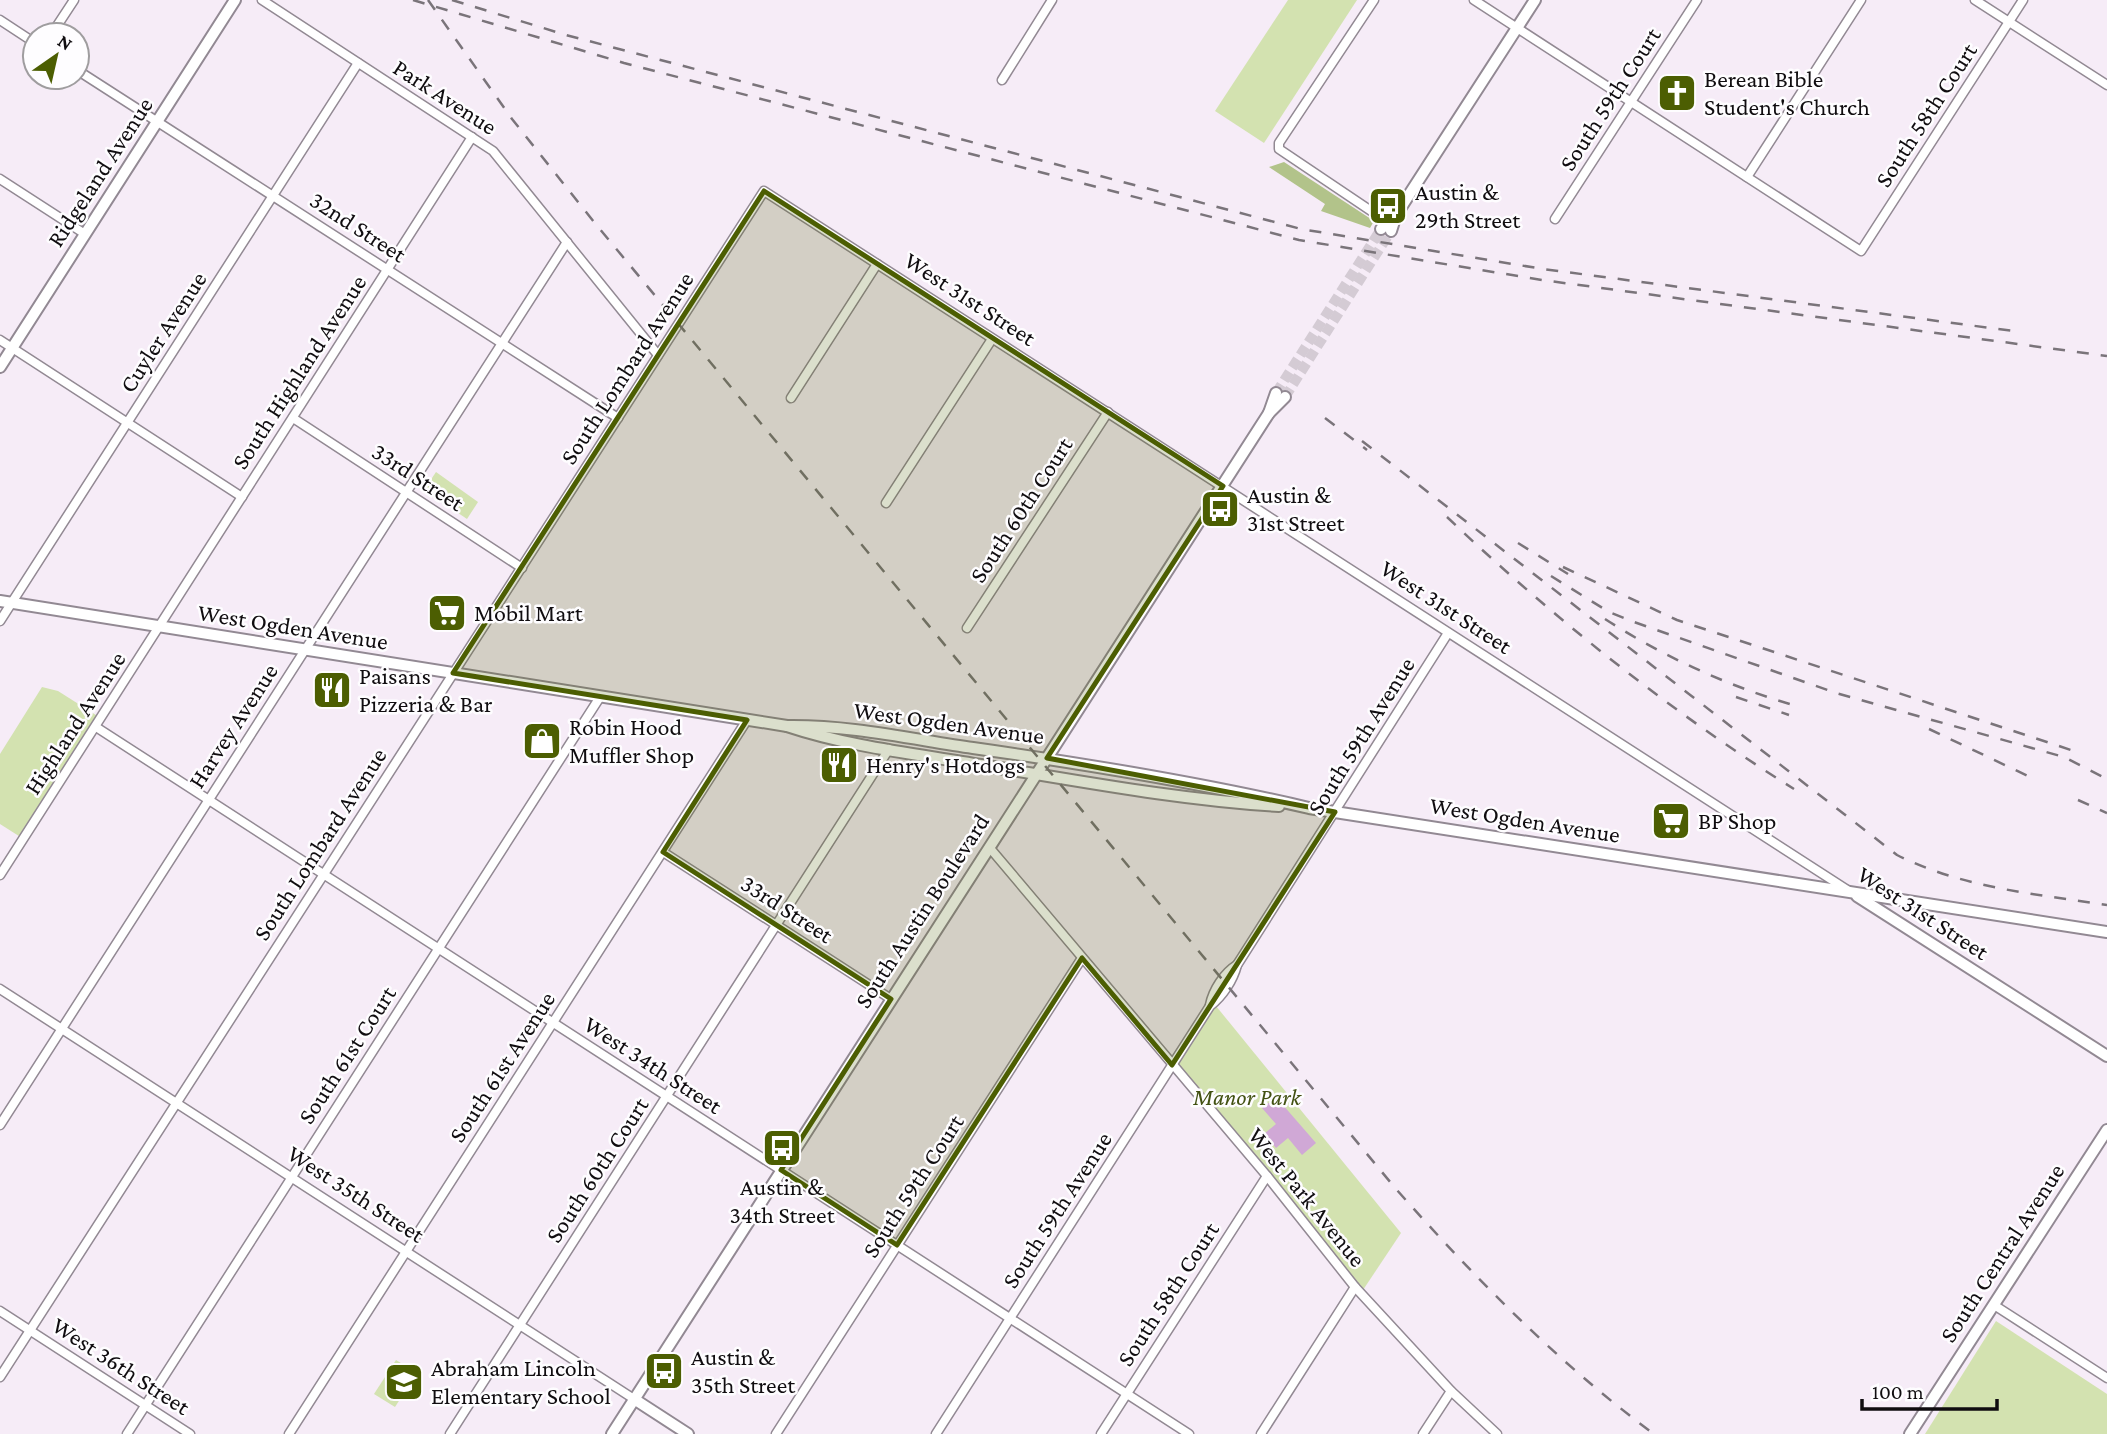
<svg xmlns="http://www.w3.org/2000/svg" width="2107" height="1434" font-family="'Crimson Pro',serif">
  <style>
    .green { fill: #d3e2b0 }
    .forest { fill: #b2c38a }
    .water { fill: #d0a8d6 }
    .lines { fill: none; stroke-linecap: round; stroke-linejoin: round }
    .secondary-tunnel { stroke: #d4cbd4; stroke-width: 10; stroke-dasharray: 10 5; stroke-linecap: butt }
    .street-casing { stroke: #928993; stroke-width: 11 }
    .secondary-casing { stroke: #928993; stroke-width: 14 }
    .street { stroke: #fff; stroke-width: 8 }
    .secondary { stroke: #fff; stroke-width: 10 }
    .rail { stroke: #7a747a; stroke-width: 2.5; stroke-dasharray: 12 12; stroke-linecap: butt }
    .marked { fill: #4c5e02; fill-opacity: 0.2; stroke: #4c5e02; stroke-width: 5; stroke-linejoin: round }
    .labels { text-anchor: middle; stroke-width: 5; stroke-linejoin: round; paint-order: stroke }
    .poi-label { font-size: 24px; fill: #100d10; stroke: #fefdff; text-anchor: start }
    .street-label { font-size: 24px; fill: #100d10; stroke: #fefdff }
    .park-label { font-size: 24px; font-style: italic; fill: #425112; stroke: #fefdff }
  </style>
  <rect width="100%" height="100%" fill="#f6ecf7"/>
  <g class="green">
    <path d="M1288,0H1357L1264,143L1215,111Z"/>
    <path d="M436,472L478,502L467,519L424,490Z"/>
    <path d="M42,687L58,691L99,717L22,838L0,824V754Z"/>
    <path d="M1216,1006L1401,1233L1363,1290L1178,1064Z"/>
    <path d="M1996,1321L2107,1394V1434H1925Z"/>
    <path d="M396,1360L417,1373L395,1407L374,1394Z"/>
  </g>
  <path class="forest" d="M1284,162L1374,221L1370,228L1321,211L1325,204L1269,167Z"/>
  <path class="water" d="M1276,1097L1316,1143L1302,1155L1288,1138L1276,1148L1264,1134L1276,1124L1262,1108Z"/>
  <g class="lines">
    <g class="secondary-tunnel">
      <path d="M1276,393L1381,229"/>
      <path d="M1285,397L1391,231"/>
    </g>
    <g class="street-casing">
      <g id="street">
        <path d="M262,0L493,151L658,355"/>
        <path d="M1374,0L1279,143V149L1386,221"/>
        <path d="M1474,0L1861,251L2023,0"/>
        <path d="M1975,0L2107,85"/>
        <path d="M0,20L35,43"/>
        <path d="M51,35L74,0"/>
        <path d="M77,70L618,418"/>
        <path d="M1002,80L1052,0"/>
        <path d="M1747,177L1861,0"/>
        <path d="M0,179L85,234"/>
        <path d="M1555,219L1697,0"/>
        <path d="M0,340L242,497"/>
        <path d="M791,398L877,264"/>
        <path d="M293,418L522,568"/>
        <path d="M886,503L992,339"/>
        <path d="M0,621L358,63"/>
        <path d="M967,628L1108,412"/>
        <path d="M96,727L1189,1434"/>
        <path d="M989,847L1267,1176L1355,1287L1451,1391L1497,1434"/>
        <path d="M663,852L891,999"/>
        <path d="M0,875L472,137"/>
        <path d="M0,989L634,1399"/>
        <path d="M1210,1005C1213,990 1224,973 1237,965"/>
        <path d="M0,1125L567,242"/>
        <path d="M1994,1305L2107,1378"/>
        <path d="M0,1311L190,1434"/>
        <path d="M0,1377L764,191L1849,891"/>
        <path d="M127,1434L600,697"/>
        <path d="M289,1434L747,720"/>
        <path d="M450,1434L889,749"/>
        <path d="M776,1434L1082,958"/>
        <path d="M936,1434L1210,1006C1223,996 1233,980 1237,965L1448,633"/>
        <path d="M1101,1434L1267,1176"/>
        <path d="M1261,1434L1355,1287"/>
        <path d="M1423,1434L1451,1391"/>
      </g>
    </g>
    <g class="secondary-casing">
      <g id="secondary">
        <path d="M1381,229L1396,215"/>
        <path d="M1391,231L1396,215L1535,0"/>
        <path d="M0,367L235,0"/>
        <path d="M1269,413L1276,393"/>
        <path d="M0,601L787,726C850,747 917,754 981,765C1080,781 1179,800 1279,806"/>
        <path d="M787,726C850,725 911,739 973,748C1086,764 1198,782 1309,808L2107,932"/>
        <path d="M1857,896L2107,1056"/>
        <path d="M634,1399L688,1434"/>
        <path d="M612,1434L1269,413L1285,397"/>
        <path d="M1910,1434L2107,1130"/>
      </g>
    </g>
    <use href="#street" class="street"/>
    <use href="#secondary" class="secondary"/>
    <g class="rail">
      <path d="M413,0L624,63L1299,240L1542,280L2107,356"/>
      <path d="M428,0L512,119L594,222L1396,1189C1475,1278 1558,1363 1654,1434"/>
      <path d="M452,0L566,35L1301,229L1543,269L2021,332"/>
      <path d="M1325,418L1367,450"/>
      <path d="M1362,441L1897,855C1963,888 2035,894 2107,905"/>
      <path d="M1447,517C1551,616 1672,713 1794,789"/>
      <path d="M1518,543L1568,574"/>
      <path d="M1563,567L1677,620L2074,751"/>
      <path d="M1551,576L1609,612L1634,622L1836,693L2064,757L2107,779"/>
      <path d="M1605,619C1662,656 1728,686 1793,705"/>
      <path d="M1736,697L1789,715"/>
      <path d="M1929,729L2028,776"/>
      <path d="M2078,800L2107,813"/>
    </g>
  </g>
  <path class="marked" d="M764,191L1223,486L1047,758L1335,812L1172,1065L1082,958L897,1245L781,1170L891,999L663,852L747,720L453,673Z"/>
  <defs>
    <g id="church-square" transform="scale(2.0125)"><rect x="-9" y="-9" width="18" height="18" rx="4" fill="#4c5e02" stroke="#fefdff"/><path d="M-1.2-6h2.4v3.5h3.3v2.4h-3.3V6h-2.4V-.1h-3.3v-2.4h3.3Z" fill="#fff"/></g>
    <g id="bus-square" transform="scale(2.0125)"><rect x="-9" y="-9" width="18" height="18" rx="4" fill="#4c5e02" stroke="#fefdff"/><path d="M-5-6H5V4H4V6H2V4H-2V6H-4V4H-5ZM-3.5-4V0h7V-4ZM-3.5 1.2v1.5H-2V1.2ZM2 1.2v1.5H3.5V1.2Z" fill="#fff"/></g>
    <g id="supermarket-square" transform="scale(2.0125)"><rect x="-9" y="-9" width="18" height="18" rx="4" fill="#4c5e02" stroke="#fefdff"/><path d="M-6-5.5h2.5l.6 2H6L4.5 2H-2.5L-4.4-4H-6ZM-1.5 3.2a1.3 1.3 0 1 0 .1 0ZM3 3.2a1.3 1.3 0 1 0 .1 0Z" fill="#fff"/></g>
    <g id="restaurant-square" transform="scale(2.0125)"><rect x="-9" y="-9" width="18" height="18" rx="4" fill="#4c5e02" stroke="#fefdff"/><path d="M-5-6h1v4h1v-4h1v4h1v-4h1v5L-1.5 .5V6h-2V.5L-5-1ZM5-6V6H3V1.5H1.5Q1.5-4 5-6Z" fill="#fff"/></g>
    <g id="shop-square" transform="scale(2.0125)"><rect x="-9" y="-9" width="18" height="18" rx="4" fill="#4c5e02" stroke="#fefdff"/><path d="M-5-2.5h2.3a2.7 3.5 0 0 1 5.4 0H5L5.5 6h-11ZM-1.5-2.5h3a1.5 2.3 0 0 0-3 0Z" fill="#fff"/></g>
    <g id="school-square" transform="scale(2.0125)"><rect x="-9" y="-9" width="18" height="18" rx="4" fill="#4c5e02" stroke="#fefdff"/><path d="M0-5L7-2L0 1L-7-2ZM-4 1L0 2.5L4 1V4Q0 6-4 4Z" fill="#fff"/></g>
  </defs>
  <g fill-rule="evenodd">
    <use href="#church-square" x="1677" y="93"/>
    <use href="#bus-square" x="1388" y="206"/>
    <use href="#bus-square" x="1220" y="509"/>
    <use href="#supermarket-square" x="447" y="613"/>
    <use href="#restaurant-square" x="332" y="690"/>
    <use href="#shop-square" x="542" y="741"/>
    <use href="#restaurant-square" x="839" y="765"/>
    <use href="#supermarket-square" x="1671" y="821"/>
    <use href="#bus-square" x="782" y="1148"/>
    <use href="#bus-square" x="664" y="1371"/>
    <use href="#school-square" x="404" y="1382"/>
  </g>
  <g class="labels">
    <g class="poi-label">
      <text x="1704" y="87">Berean Bible<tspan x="1704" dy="28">Student's Church</tspan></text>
      <text x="1415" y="200">Austin &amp;<tspan x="1415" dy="28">29th Street</tspan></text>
      <text x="1247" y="503">Austin &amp;<tspan x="1247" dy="28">31st Street</tspan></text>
      <text x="474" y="621">Mobil Mart</text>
      <text x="359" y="684">Paisans<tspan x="359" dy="28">Pizzeria &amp; Bar</tspan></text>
      <text x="569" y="735">Robin Hood<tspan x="569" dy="28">Muffler Shop</tspan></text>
      <text x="866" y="773">Henry's Hotdogs</text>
      <text x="1698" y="829">BP Shop</text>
      <text x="782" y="1195" text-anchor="middle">Austin &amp;<tspan x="782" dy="28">34th Street</tspan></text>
      <text x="691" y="1365">Austin &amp;<tspan x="691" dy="28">35th Street</tspan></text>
      <text x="431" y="1376">Abraham Lincoln<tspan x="431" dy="28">Elementary School</tspan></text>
    </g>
    <g class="street-label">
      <text transform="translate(445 97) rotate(33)" y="8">Park Avenue</text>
      <text transform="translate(1610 99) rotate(-57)" y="8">South 59th Court</text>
      <text transform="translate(1926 115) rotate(-57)" y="8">South 58th Court</text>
      <text transform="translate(100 172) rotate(-57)" y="8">Ridgeland Avenue</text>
      <text transform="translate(358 227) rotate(33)" y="8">32nd Street</text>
      <text transform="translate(970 299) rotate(33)" y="8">West 31st Street</text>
      <text transform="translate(163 332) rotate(-57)" y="8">Cuyler Avenue</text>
      <text transform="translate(627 368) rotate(-57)" y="8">South Lombard Avenue</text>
      <text transform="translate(299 372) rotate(-57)" y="8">South Highland Avenue</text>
      <text transform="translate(418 477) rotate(33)" y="8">33rd Street</text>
      <text transform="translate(1021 510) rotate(-57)" y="8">South 60th Court</text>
      <text transform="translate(1446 607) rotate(33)" y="8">West 31st Street</text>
      <text transform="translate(293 627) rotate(9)" y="8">West Ogden Avenue</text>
      <text transform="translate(75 723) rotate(-57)" y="8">Highland Avenue</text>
      <text transform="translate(949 723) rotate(8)" y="8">West Ogden Avenue</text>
      <text transform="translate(233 726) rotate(-57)" y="8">Harvey Avenue</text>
      <text transform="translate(1361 736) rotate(-58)" y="8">South 59th Avenue</text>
      <text transform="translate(1525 820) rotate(9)" y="8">West Ogden Avenue</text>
      <text transform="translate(320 844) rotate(-57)" y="8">South Lombard Avenue</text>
      <text transform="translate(787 909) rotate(33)" y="8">33rd Street</text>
      <text transform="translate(922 911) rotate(-57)" y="8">South Austin Boulevard</text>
      <text transform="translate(1923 913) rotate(33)" y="8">West 31st Street</text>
      <text transform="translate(347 1055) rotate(-57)" y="8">South 61st Court</text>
      <text transform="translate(653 1065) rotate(33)" y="8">West 34th Street</text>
      <text transform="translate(502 1067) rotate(-57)" y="8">South 61st Avenue</text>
      <text transform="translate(597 1170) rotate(-57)" y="8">South 60th Court</text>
      <text transform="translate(913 1186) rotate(-57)" y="8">South 59th Court</text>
      <text transform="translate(356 1194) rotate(33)" y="8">West 35th Street</text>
      <text transform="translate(1307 1197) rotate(51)" y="8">West Park Avenue</text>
      <text transform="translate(1057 1210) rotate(-57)" y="8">South 59th Avenue</text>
      <text transform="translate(2002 1253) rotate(-57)" y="8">South Central Avenue</text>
      <text transform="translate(1168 1294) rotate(-57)" y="8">South 58th Court</text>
      <text transform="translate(121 1366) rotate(33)" y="8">West 36th Street</text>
    </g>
    <g class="park-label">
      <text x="1247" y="1105">Manor Park</text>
    </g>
  </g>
  <g transform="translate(56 56) rotate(34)"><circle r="33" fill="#fefdff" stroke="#9f9d9f" stroke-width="2"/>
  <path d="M0-5L12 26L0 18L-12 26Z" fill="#4c5e02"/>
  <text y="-10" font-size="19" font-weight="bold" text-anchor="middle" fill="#100d10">N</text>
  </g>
  <path d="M1862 1399v10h135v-10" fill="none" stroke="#100d10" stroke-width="3.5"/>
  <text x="1872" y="1399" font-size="21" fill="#100d10" stroke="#fefdff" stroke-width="5" paint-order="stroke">100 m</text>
</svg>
